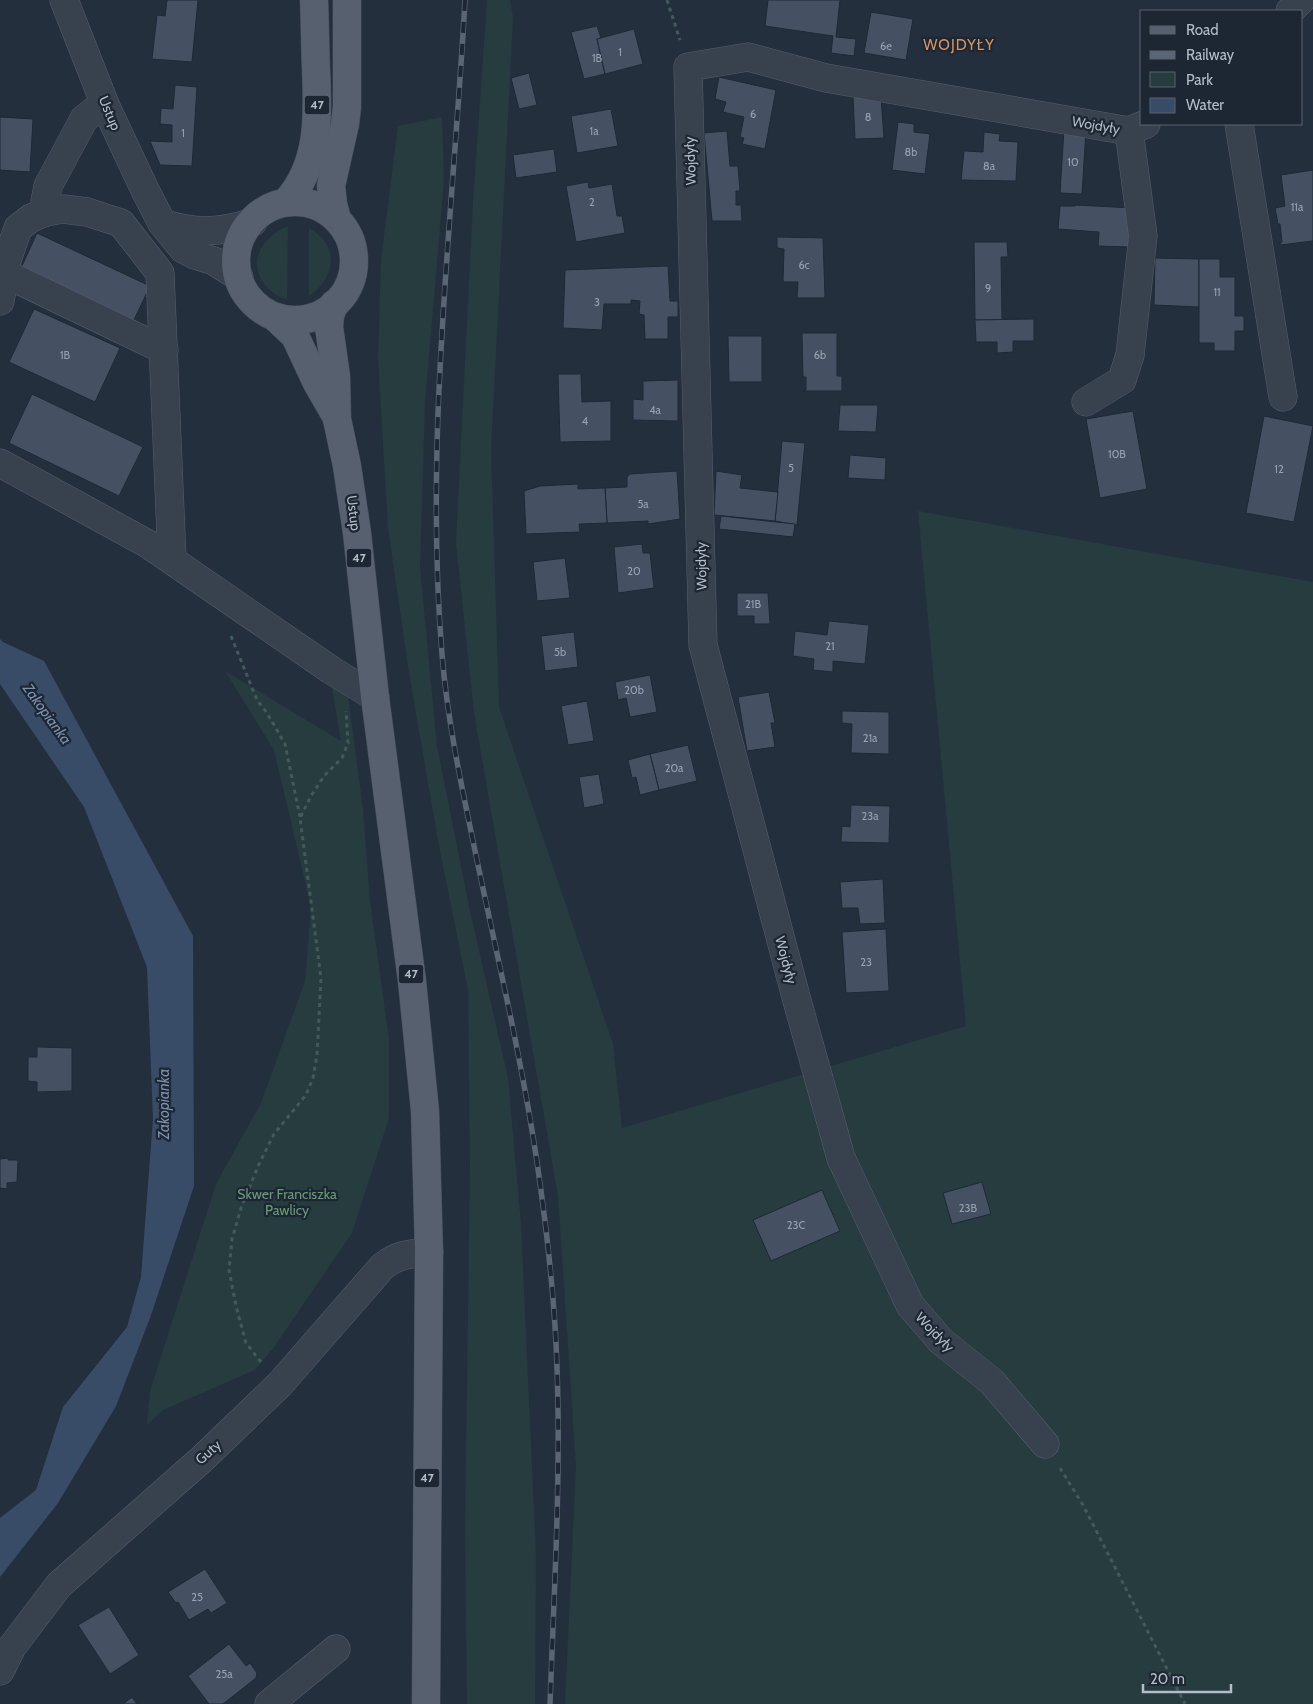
<svg xmlns="http://www.w3.org/2000/svg" width="1313" height="1704" font-family="Cabin,sans-serif">
  <style>
    .green { fill: #263c3f }
    .water { fill: #394c67 }
    .building { fill: #455162; stroke: #1f2835 }
    .lines { fill: none; stroke-linecap: round; stroke-linejoin: round }
    .minor-casing { stroke: #565f6c; stroke-width: 29 }
    .major-casing { stroke: #414a57; stroke-width: 29 }
    .path { stroke: #44595c; stroke-width: 3; stroke-dasharray: 4 4; stroke-linecap: butt }
    .minor { stroke: #38414e; stroke-width: 28 }
    .major { stroke: #56606e; stroke-width: 28 }
    .rail-casing { stroke: #5a6575; stroke-width: 5.5 }
    .rail { stroke: #1d2633; stroke-width: 4; stroke-dasharray: 11; stroke-linecap: butt }
    .labels { text-anchor: middle; stroke-width: 4.5; stroke-linejoin: round; paint-order: stroke }
    .number-label { font-size: 11px; fill: #98a1af }
    .shield { fill: #1d2633; stroke: #878f9c; stroke-width: 1 }
    .shield-label { font-size: 12px; font-weight: bold; fill: #b4bcc9 }
    .street-label { font-size: 14px; fill: #b4bcc9; stroke: #1d2633 }
    .park-label { font-size: 14px; fill: #6b9a76; stroke: #1d2633 }
    .neighbourhood-label { font-size: 15px; letter-spacing: 1px; fill: #d59563; stroke: #1d2633 }
    .water-label { font-size: 15px; font-style: italic; fill: #7c92b1; stroke: #1d2633 }
  </style>
  <rect width="100%" height="100%" fill="#242f3e"/>
  <g class="green">
    <path d="M487,0H510L513,18L491,449L499,707L613,1044L622,1128L966,1026L918,511L1313,582V1704H565L576,1466L558,1196L474,713L456,543L473,202Z"/>
    <path d="M442,117L444,181L425,402L420,567L437,746L470,911L508,1078L521,1224L536,1556L535,1704H467L465,1528L470,1166L468,990L439,846L409,673L388,528L378,359L381,260L398,126Z"/>
    <path d="M288,226L287,299C279,298 273,293 267,287C245,263 262,237 288,226Z"/>
    <path d="M309,228C340,245 336,278 309,296Z"/>
    <path d="M225,671L341,741L332,687L347,688L363,809L370,901L389,1039V1118L352,1233L274,1347L255,1370L163,1410L147,1425L150,1391L216,1184L261,1103L305,981L311,907L274,750Z"/>
  </g>
  <path class="water" d="M0,639L3,642L44,661L193,936L194,1186L150,1318L116,1406L58,1503L0,1577V1518L36,1490L63,1407L127,1327L141,1277L153,1119L147,967L84,807L0,684Z"/>
  <g class="building">
    <path d="M167,0H198L192,62L152,59L157,15L165,16Z"/>
    <path d="M768,0H840L836,37L856,39L854,56L831,53L833,36L765,26Z"/>
    <path d="M871,12L913,19L906,60L864,53Z"/>
    <path d="M597,26L601,38L597,39L605,74L584,79L571,32Z"/>
    <path d="M634,29L643,64L605,74L597,39Z"/>
    <path d="M529,73L537,105L519,109L511,78Z"/>
    <path d="M719,77L776,90L765,149L742,144L744,138L740,137L744,117L723,112L726,102L715,99Z"/>
    <path d="M175,85L197,87L192,166L160,165L150,141L172,142V125L160,124L161,108L173,109Z"/>
    <path d="M853,97H881L884,138L855,139Z"/>
    <path d="M611,109L618,146L577,153L571,116Z"/>
    <path d="M0,117L33,119L30,172L0,170Z"/>
    <path d="M898,122L914,124V132L930,134L925,174L892,170Z"/>
    <path d="M1064,129L1086,130L1082,194L1060,193Z"/>
    <path d="M727,131L730,166H738L740,191H736V205H741L742,221H712L704,133Z"/>
    <path d="M984,132L1000,134L999,141L1018,142L1016,181L961,180L964,151L983,152Z"/>
    <path d="M554,149L557,172L516,178L513,155Z"/>
    <path d="M1313,170V241L1280,245V243L1282,242L1280,224H1278L1275,208L1285,206L1281,175Z"/>
    <path d="M588,182L589,188L612,184L617,216H622L625,233L576,242L566,186Z"/>
    <path d="M1075,205L1133,208L1130,247L1098,246L1099,232L1058,229L1060,206H1075Z"/>
    <path d="M37,233L150,286L133,322L21,268Z"/>
    <path d="M777,237L823,238L825,298H797L798,282H783L784,249L777,248Z"/>
    <path d="M974,242H1007L1008,257H1001L1002,320H975Z"/>
    <path d="M1155,258L1199,259V307L1154,305Z"/>
    <path d="M1199,259H1220V277H1235V316H1244V331H1235V351H1214V343H1199Z"/>
    <path d="M668,266L670,301H678V317H668V339H645L644,315L639,314L640,301L631,300V304H604L602,330L563,328L565,270Z"/>
    <path d="M34,309L120,348L95,402L9,362Z"/>
    <path d="M1034,319V341H1013V352L997,353V342H976L975,320Z"/>
    <path d="M802,333H837V376H842V391H803L806,390V377H803Z"/>
    <path d="M728,336H762V382H729Z"/>
    <path d="M558,374H581L582,402L611,401V441L560,442Z"/>
    <path d="M678,380V421L633,420V399L643,400V381Z"/>
    <path d="M32,394L143,447L119,496L9,443Z"/>
    <path d="M840,405H878L876,432L838,431Z"/>
    <path d="M1133,411L1147,489L1100,498L1086,419Z"/>
    <path d="M1264,416L1313,426L1294,522L1246,513Z"/>
    <path d="M782,441L805,443L797,525L775,521Z"/>
    <path d="M850,455L886,458L885,480L848,478Z"/>
    <path d="M677,471L680,519L648,524V521L607,523L605,488L627,487V477L630,474Z"/>
    <path d="M716,471L742,475L740,488L778,492L775,521L714,515Z"/>
    <path d="M578,484V489L605,488L607,523L579,524L580,532L526,534L524,491L540,486Z"/>
    <path d="M721,516L795,524L793,537L719,529Z"/>
    <path d="M642,544L643,553H650L654,588L618,593L614,547Z"/>
    <path d="M565,558L570,598L537,601L533,562Z"/>
    <path d="M737,593H768L770,624H754V616H737Z"/>
    <path d="M829,621L869,625L865,664L833,661V672L813,670L814,659L793,656L795,631L827,635Z"/>
    <path d="M574,632L578,667L545,671L541,636Z"/>
    <path d="M650,675L657,712L630,717L626,698L618,700L615,682Z"/>
    <path d="M769,692L775,723H771L775,747L747,751L738,697Z"/>
    <path d="M587,701L594,741L568,745L561,706Z"/>
    <path d="M842,711L889,712V754L851,753L852,724L842,723Z"/>
    <path d="M688,745L697,781L659,790L650,754Z"/>
    <path d="M650,754L659,790L640,795L636,777L632,778L628,760Z"/>
    <path d="M599,774L604,804L584,808L579,777Z"/>
    <path d="M851,805L890,806L889,843L841,842L842,826L850,827Z"/>
    <path d="M883,879L885,923L860,924L858,908H842L840,882Z"/>
    <path d="M886,929L889,991L846,993L842,932Z"/>
    <path d="M37,1047L72,1048V1091L37,1092V1082L28,1081V1057H37Z"/>
    <path d="M8,1158V1160H18L17,1182L7,1183V1189L0,1188V1159Z"/>
    <path d="M982,1182L991,1214L952,1224L943,1193Z"/>
    <path d="M822,1190L840,1231L771,1261L753,1220Z"/>
    <path d="M205,1569L227,1603L211,1613L208,1609L189,1620L178,1602L176,1603L168,1592Z"/>
    <path d="M109,1607L139,1655L110,1674L78,1625Z"/>
    <path d="M229,1644L246,1666L250,1663L257,1673L256,1678L223,1704H209L188,1676Z"/>
    <path d="M132,1697L137,1704H123Z"/>
  </g>
  <g class="lines">
    <g class="minor-casing">
      <g id="minor">
        <path d="M64,0L106,107L145,190L162,223L183,249L195,255L214,261L239,277"/>
        <path d="M1290,11L1301,0"/>
        <path d="M1239,124L1283,397"/>
        <path d="M46,212L45,201L48,186L84,119L94,111L106,107"/>
        <path d="M162,223C194,234 221,233 253,222"/>
        <path d="M4,273L164,350"/>
        <path d="M0,301L7,260L18,228L31,218L46,212L63,209L87,212L121,223L160,273L172,559"/>
        <path d="M1086,402L1122,380L1130,355L1143,236L1129,131"/>
        <path d="M0,463L148,544L331,670L375,697"/>
        <path d="M1045,1444L992,1382L941,1341L910,1305L841,1158L796,997L703,645L688,67L748,57L826,78L1129,131L1146,124"/>
        <path d="M0,1671L12,1647L59,1585L202,1459L280,1384L383,1266C399,1254 409,1254 429,1252"/>
        <path d="M269,1704L336,1649"/>
      </g>
    </g>
    <g class="major-casing">
      <g id="major">
        <path d="M286,202C320,165 318,116 316,69C315,46 315,23 314,0"/>
        <circle cx="295" cy="261" r="59"/>
        <path d="M337,219L333,204L331,186L345,124L347,107V0"/>
        <path d="M334,304L330,316L329,327L336,376L337,419L347,466L357,533L375,697L412,981L425,1111L429,1252L426,1704"/>
        <path d="M276,318L295,336L317,383L336,416"/>
      </g>
    </g>
    <g class="path">
      <path d="M667,0L680,40"/>
      <path d="M231,636L257,700L267,713L285,744L300,817"/>
      <path d="M261,1362L246,1343L236,1306L229,1270L232,1239L241,1208L259,1164L274,1134L306,1095L313,1078L317,1055L321,978L300,818L311,796L324,776L342,758L348,743L346,711"/>
      <path d="M1060,1468L1083,1505L1185,1704"/>
    </g>
    <use href="#minor" class="minor"/>
    <use href="#major" class="major"/>
    <g class="rail-casing">
      <path id="rail" d="M465,0C453,218 424,436 442,654C447,717 460,779 473,841C495,948 521,1054 537,1162C547,1231 555,1299 557,1368C561,1480 554,1592 550,1704"/>
    </g>
    <use href="#rail" class="rail"/>
  </g>
  <g class="labels">
    <g class="number-label">
      <text x="886" y="50">6e</text>
      <text x="620" y="56">1</text>
      <text x="597" y="62">1B</text>
      <text x="753" y="118">6</text>
      <text x="868" y="121">8</text>
      <text x="594" y="135">1a</text>
      <text x="183" y="137">1</text>
      <text x="911" y="156">8b</text>
      <text x="1073" y="166">10</text>
      <text x="989" y="170">8a</text>
      <text x="592" y="206">2</text>
      <text x="1297" y="211">11a</text>
      <text x="804" y="269">6c</text>
      <text x="988" y="292">9</text>
      <text x="1217" y="296">11</text>
      <text x="597" y="306">3</text>
      <text x="65" y="359">1B</text>
      <text x="820" y="359">6b</text>
      <text x="655" y="414">4a</text>
      <text x="585" y="425">4</text>
      <text x="1117" y="458">10B</text>
      <text x="791" y="472">5</text>
      <text x="1279" y="473">12</text>
      <text x="643" y="508">5a</text>
      <text x="634" y="575">20</text>
      <text x="753" y="608">21B</text>
      <text x="830" y="650">21</text>
      <text x="560" y="656">5b</text>
      <text x="634" y="694">20b</text>
      <text x="870" y="742">21a</text>
      <text x="674" y="772">20a</text>
      <text x="870" y="820">23a</text>
      <text x="866" y="966">23</text>
      <text x="968" y="1212">23B</text>
      <text x="796" y="1229">23C</text>
      <text x="197" y="1601">25</text>
      <text x="224" y="1678">25a</text>
    </g>
    <g class="shield">
      <rect x="304.5" y="95.5" width="25" height="19" rx="4"/>
      <rect x="346.5" y="548.5" width="25" height="19" rx="4"/>
      <rect x="398.5" y="964.5" width="25" height="19" rx="4"/>
      <rect x="414.5" y="1468.5" width="25" height="19" rx="4"/>
    </g>
    <g class="shield-label">
      <text x="317" y="109">47</text>
      <text x="359" y="562">47</text>
      <text x="411" y="978">47</text>
      <text x="427" y="1482">47</text>
    </g>
    <g class="street-label">
      <text transform="translate(110 113) rotate(67)" y="5">Ustup</text>
      <text transform="translate(1096 125) rotate(10)" y="5">Wojdyły</text>
      <text transform="translate(690 161) rotate(-92)" y="5">Wojdyły</text>
      <text transform="translate(354 513) rotate(83)" y="5">Ustup</text>
      <text transform="translate(701 566) rotate(-91)" y="5">Wojdyły</text>
      <text transform="translate(786 960) rotate(75)" y="5">Wojdyły</text>
      <text transform="translate(935 1332) rotate(46)" y="5">Wojdyły</text>
      <text transform="translate(208 1452) rotate(-42)" y="5">Guty</text>
    </g>
    <g class="park-label">
      <text x="287" y="1199">Skwer Franciszka<tspan x="287" dy="16">Pawlicy</tspan></text>
    </g>
    <g class="neighbourhood-label">
      <text x="959" y="50">WOJDYŁY</text>
    </g>
    <g class="water-label">
      <text transform="translate(47 714) rotate(54)" y="5">Zakopianka</text>
      <text transform="translate(164 1104) rotate(-90)" y="5">Zakopianka</text>
    </g>
  </g>
  <rect x="1140" y="10" width="162" height="115" fill="#1d2633" stroke="#59626f"/>
  <rect x="1150" y="26" width="25" height="8" fill="#56606e" stroke="#59626f"/>
  <text x="1186" y="35" font-size="15" fill="#b4bcc9">Road</text>
  <rect x="1150" y="51" width="25" height="8" fill="#5a6575" stroke="#59626f"/>
  <text x="1186" y="60" font-size="15" fill="#b4bcc9">Railway</text>
  <rect x="1150" y="72" width="25" height="15" fill="#263c3f" stroke="#59626f"/>
  <text x="1186" y="85" font-size="15" fill="#b4bcc9">Park</text>
  <rect x="1150" y="98" width="25" height="15" fill="#394c67" stroke="#59626f"/>
  <text x="1186" y="110" font-size="15" fill="#b4bcc9">Water</text>
  <path d="M1143 1684v8h88v-8" fill="none" stroke="#b4bcc9" stroke-width="2.5"/>
  <text x="1150" y="1684" font-size="15" fill="#b4bcc9" stroke="#1d2633" stroke-width="4" paint-order="stroke">20 m</text>
</svg>
